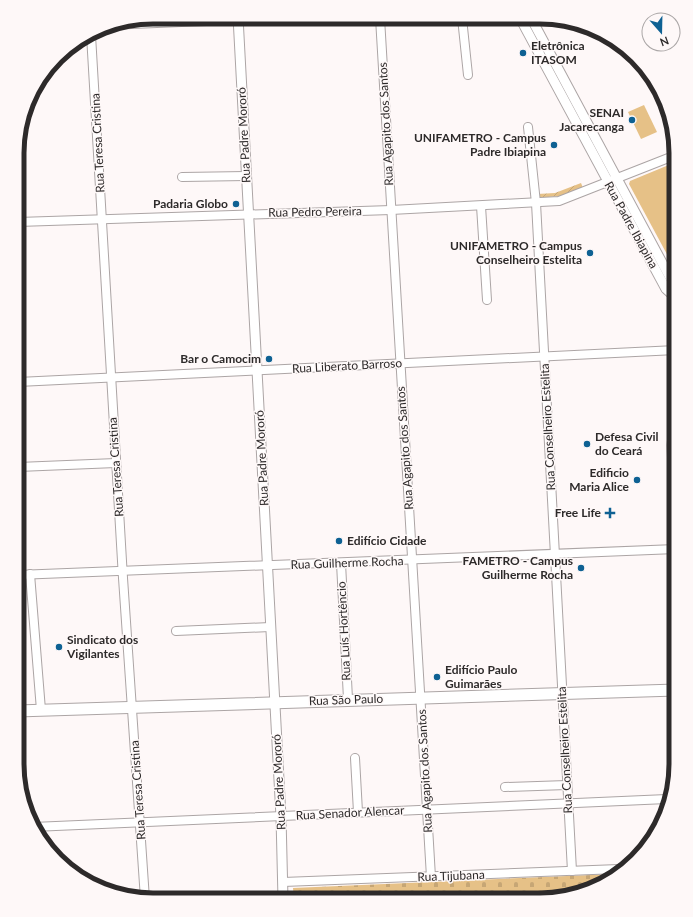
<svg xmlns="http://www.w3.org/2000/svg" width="693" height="917" font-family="Lato,sans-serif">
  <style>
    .cemetery { fill: url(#cemetery-stones) }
    .garden { fill: url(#garden-furrows) }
    .pitch { fill: #e6c187 }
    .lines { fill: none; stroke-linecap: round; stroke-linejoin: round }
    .minor-casing { stroke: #aca5a5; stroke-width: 10 }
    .tertiary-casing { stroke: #aca5a5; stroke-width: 11 }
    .secondary-casing { stroke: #aca5a5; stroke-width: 13 }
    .minor { stroke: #fff; stroke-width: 8 }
    .tertiary { stroke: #fff; stroke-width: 9 }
    .secondary { stroke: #fff; stroke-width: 11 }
    .poi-dot { fill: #0e6193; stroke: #fef8f8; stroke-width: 1.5 }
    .labels { text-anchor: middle; stroke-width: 3; stroke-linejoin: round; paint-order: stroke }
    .poi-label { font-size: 12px; font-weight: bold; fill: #2d2a2a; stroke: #fef8f8; text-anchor: end }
    .street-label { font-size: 12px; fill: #2d2a2a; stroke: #fef8f8 }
    .rim { fill: none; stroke: #2d2a2a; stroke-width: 5 }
  </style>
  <defs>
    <pattern id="cemetery-stones" width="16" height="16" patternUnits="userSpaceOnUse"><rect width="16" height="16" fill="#e6c187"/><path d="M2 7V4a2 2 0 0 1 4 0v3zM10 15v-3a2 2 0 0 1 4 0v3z" fill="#c6a675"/></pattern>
    <pattern id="garden-furrows" width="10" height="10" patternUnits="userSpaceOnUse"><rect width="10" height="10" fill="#e6c187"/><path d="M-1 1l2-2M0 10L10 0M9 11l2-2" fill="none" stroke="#c6a675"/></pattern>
  </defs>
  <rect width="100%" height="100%" fill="#fef8f8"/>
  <path class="cemetery" d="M614,874L600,886L540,900L294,899L293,888Z"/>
  <path class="garden" d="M581,183L583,188L560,196L537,198V194L555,193Z"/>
  <g class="pitch">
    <path d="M644,105L657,132L641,139L628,112Z"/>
    <path d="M676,162V271L629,184L630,181Z"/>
  </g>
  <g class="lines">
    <g class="minor-casing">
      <g id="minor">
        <path d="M380,18L431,877"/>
        <path d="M462,18L468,75"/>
        <path d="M107,25L307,17"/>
        <path d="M91,35L123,578L145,899"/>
        <path d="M528,127L536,203L572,871"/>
        <path d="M182,177L246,176"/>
        <path d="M481,206L487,300"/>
        <path d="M18,222L391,210L559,201L676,155"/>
        <path d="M18,382L676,350"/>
        <path d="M18,467L116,463"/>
        <path d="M341,563L348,699"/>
        <path d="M30,574L41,710"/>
        <path d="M17,575L676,549"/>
        <path d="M176,631L270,627"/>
        <path d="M355,758L358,812"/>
        <path d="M505,787L567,785"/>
        <path d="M33,827L667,799"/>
        <path d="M283,882L619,869"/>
      </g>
    </g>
    <g class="tertiary-casing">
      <g id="tertiary">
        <path d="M238,17L281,817L283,899"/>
        <path d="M520,18L666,289L676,298"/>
        <path d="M531,18L674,285L676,307"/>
        <path d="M676,542L672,445L676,410"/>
      </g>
    </g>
    <g class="secondary-casing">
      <path id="secondary" d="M17,711L676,690"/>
    </g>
    <use href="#minor" class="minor"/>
    <use href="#tertiary" class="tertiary"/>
    <use href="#secondary" class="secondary"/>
  </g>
  <g class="poi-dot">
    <circle cx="523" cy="53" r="4"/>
    <circle cx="632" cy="120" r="4"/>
    <circle cx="554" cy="145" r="4"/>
    <circle cx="236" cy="204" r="4"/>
    <circle cx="590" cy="253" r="4"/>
    <circle cx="269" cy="359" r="4"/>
    <circle cx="587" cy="444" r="4"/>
    <circle cx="637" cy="480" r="4"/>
    <path d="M608 507h4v4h4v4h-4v4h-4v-4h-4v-4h4z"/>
    <circle cx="339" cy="541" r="4"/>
    <circle cx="581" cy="568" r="4"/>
    <circle cx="59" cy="647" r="4"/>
    <circle cx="437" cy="677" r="4"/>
  </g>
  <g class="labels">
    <g class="poi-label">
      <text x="531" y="50" text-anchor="start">Eletrônica<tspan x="531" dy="14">ITASOM</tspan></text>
      <text x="624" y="117">SENAI<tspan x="624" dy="14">Jacarecanga</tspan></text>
      <text x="546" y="142">UNIFAMETRO - Campus<tspan x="546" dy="14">Padre Ibiapina</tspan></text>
      <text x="228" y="208">Padaria Globo</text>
      <text x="582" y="250">UNIFAMETRO - Campus<tspan x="582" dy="14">Conselheiro Estelita</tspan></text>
      <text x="261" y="363">Bar o Camocim</text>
      <text x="595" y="441" text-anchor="start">Defesa Civil<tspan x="595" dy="14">do Ceará</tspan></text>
      <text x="629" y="477">Edificio<tspan x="629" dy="14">Maria Alice</tspan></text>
      <text x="601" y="517">Free Life</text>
      <text x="347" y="545" text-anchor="start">Edifício Cidade</text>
      <text x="573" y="565">FAMETRO - Campus<tspan x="573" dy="14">Guilherme Rocha</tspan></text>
      <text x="67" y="644" text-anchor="start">Sindicato dos<tspan x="67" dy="14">Vigilantes</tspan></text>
      <text x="445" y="674" text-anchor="start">Edifício Paulo<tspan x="445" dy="14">Guimarães</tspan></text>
    </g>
    <g class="street-label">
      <text transform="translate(386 124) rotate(-93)" y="4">Rua Agapito dos Santos</text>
      <text transform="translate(244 135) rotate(-93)" y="4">Rua Padre Mororó</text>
      <text transform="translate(98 143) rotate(-93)" y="4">Rua Teresa Cristina</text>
      <text transform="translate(315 212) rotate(-1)" y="4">Rua Pedro Pereira</text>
      <text transform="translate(631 225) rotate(61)" y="4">Rua Padre Ibiapina</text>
      <text transform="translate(347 366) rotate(-3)" y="4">Rua Liberato Barroso</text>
      <text transform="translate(548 427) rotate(-93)" y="4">Rua Conselheiro Estelita</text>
      <text transform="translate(405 448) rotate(-94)" y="4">Rua Agapito dos Santos</text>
      <text transform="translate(262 458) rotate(-93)" y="4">Rua Padre Mororó</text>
      <text transform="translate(116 467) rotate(-94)" y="4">Rua Teresa Cristina</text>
      <text transform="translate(347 563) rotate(-2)" y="4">Rua Guilherme Rocha</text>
      <text transform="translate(344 631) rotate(-93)" y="4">Rua Luís Hortêncio</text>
      <text transform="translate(346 700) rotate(-2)" y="4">Rua São Paulo</text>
      <text transform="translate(565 750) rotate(-93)" y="4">Rua Conselheiro Estelita</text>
      <text transform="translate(425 771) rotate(-93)" y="4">Rua Agapito dos Santos</text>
      <text transform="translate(279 782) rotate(-93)" y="4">Rua Padre Mororó</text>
      <text transform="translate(138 790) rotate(-94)" y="4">Rua Teresa Cristina</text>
      <text transform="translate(350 813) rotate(-3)" y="4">Rua Senador Alencar</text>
      <text transform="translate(451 876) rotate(-2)" y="4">Rua Tijubana</text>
    </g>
  </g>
  <path d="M0 0H693V917H0ZM153 24H540A129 129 0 0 1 669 153V764A129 129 0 0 1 540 893H153A129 129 0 0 1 24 764V153A129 129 0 0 1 153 24Z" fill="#fef8f8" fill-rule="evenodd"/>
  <path class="rim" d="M153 24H540A129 129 0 0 1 669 153V764A129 129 0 0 1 540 893H153A129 129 0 0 1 24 764V153A129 129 0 0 1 153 24Z"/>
  <g transform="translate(661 32) rotate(160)"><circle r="19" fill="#fef8f8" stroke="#aaa6a6"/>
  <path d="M0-3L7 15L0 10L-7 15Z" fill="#0e6193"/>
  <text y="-6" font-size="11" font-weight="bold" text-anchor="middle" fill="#2d2a2a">N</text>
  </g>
</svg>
